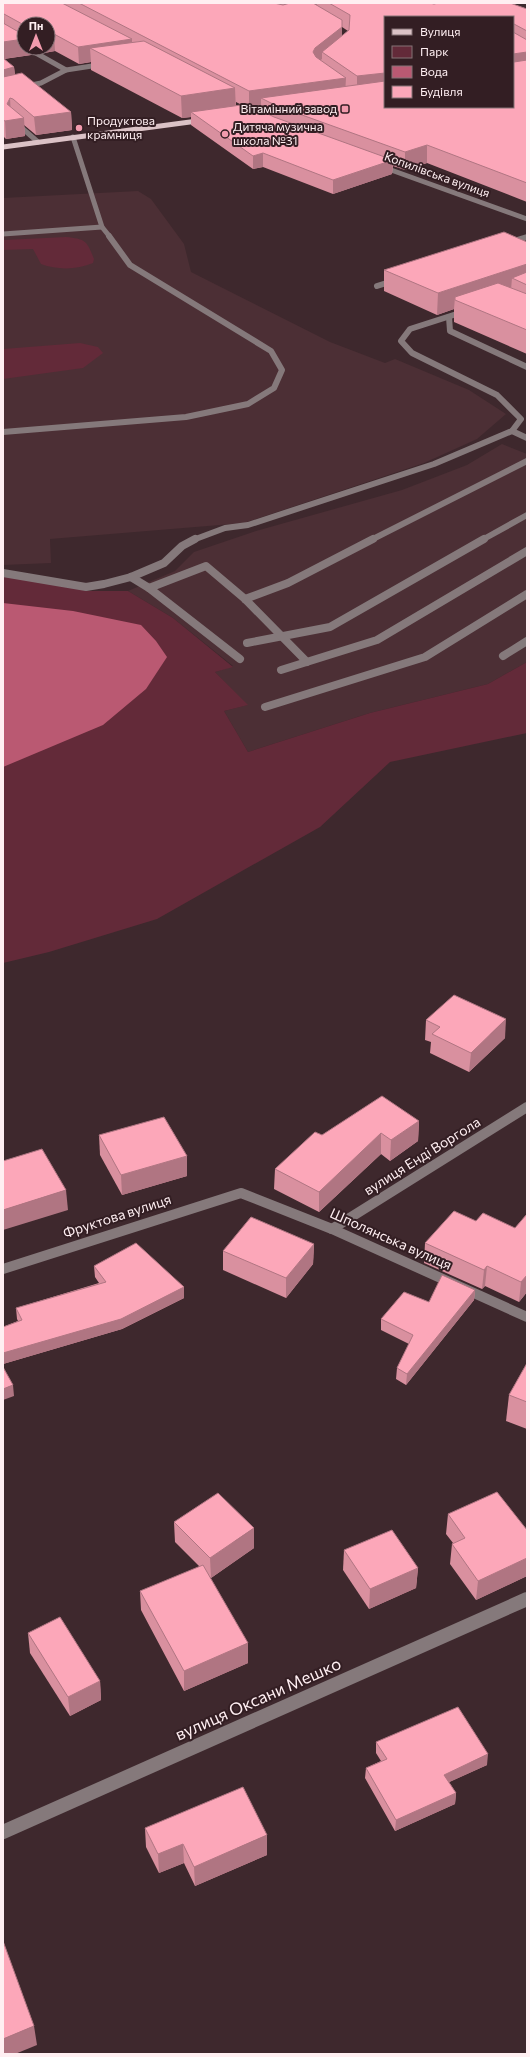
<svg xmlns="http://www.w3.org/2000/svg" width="530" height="2057" font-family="Commissioner,sans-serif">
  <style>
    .built { fill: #4c2f35 }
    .green { fill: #632a39 }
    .water { fill: #ba5972 }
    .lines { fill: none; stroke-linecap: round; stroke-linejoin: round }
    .minor-far4 { stroke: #85797b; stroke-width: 5 }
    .minor-far3 { stroke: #85797b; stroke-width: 6 }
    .minor-far2 { stroke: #85797b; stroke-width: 8 }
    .minor-far1 { stroke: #85797b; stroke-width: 10 }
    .minor { stroke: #85797b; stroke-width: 14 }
    .major { stroke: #dbc2c6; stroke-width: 5 }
    .wall { fill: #d9909f; fill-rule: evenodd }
    .shaded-wall { fill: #b07582 }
    .building { fill: #fca7b9; stroke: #b07582 }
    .poi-dot { fill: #f29aad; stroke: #331e23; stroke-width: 1.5 }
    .labels { text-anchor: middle; stroke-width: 4; stroke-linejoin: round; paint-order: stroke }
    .far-poi-label { font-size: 12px; fill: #ffeff2; stroke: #331e23; text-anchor: start }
    .far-street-label { font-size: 12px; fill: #ffeff2; stroke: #331e23 }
    .street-label { font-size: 14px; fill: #ffeff2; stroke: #331e23 }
    .near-street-label { font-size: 17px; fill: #ffeff2; stroke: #331e23 }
  </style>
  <rect width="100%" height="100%" fill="#3e282d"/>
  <g class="built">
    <path d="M138,191L151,199L184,244L191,272L330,342L385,363L395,359L469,390L506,414L477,439L424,463L244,523L50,539L51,563L3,565V198Z"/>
    <path d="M502,444L527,454V662L488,684L370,713L248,752L224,711L247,705L215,672L233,666L173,618L128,591L175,571L194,552L256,531L402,490L467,465Z"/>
  </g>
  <g class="green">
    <path d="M66,237C86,239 87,241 94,259L93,263C77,270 57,270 41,264L33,249L3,250L4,240Z"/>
    <path d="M80,343L98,347L103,353L83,368L3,379V349Z"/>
    <path d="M3,575L88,591H128L173,618L233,667L215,672L248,705L224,711L248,752L370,713L488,684L527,662V733L390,762L320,827L157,919L49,952L3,963Z"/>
  </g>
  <path class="water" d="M3,603L73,611L141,625L156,641L167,657L146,689L103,725L3,767Z"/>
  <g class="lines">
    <g class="minor-far4">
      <path d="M27,48L66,70"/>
      <path d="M3,91L41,83L66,70L105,64"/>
      <path d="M15,122L38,142"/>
      <path d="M73,137L102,227L110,237"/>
      <path d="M380,166L527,219"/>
      <path d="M3,234L102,227"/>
    </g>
    <g class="minor-far3">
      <path d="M508,243L527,237"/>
      <path d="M377,286L396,280"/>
      <path d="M449,317L450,331L527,367"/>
      <path d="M512,431L527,438"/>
      <path d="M3,432L186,417L248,404L274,388L282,370L271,351L130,265L109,236"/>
      <path d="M193,540L225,528L248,525L434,464L512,431L521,419L497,395L412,353L401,341L410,329L466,311"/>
      <path d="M371,540L527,461"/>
      <path d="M482,540L527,515"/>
    </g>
    <g class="minor-far2">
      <path d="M3,573L86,587L104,584L131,577L164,563L182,546L195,539"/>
      <path d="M131,577L149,588"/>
      <path d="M245,599L288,583L373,539"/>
      <path d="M247,643L330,627L484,539"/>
      <path d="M503,656L527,641"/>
      <path d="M240,659L149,588L206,566L245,599L307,662"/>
      <path d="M281,670L377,640L527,551"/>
      <path d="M265,707L425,657L527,594"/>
    </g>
    <g class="minor-far1">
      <path d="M332,1229L527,1107"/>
      <path d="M3,1269L241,1193L332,1229L527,1317"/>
    </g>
    <path class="minor" d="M3,1832L527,1599"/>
    <path class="major" d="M3,147L205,120"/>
  </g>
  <g class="wall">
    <path d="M3,3H510L527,9V202L427,163L405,170L393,166L392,174L333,194L263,167L253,169L191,125V117L182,118L91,70V62L79,64L55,51L44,53L35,48H48V24H24V48L31,55L4,59L14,67L15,75L71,112L72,130L36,135L24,125L25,136L6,139L3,136ZM385,17L513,107H385ZM342,27L348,31L342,36ZM236,102L242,105L236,106ZM261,107V111L255,108Z"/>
    <path d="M527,242V354L454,322V309L437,315L384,291V270Z"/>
    <path d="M426,1020L505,1038L469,1072L430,1053L431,1042L425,1040Z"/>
    <path d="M419,1121L418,1141L390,1161L381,1154L319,1212L274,1189L275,1169L322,1135Z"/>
    <path d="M99,1135L187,1156V1176L122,1195L100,1155Z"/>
    <path d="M527,1214V1292L519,1302L485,1286L482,1289L424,1263L425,1243L476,1221L515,1228Z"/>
    <path d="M314,1244L313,1264L286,1298L223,1270V1251Z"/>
    <path d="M94,1266L184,1287V1298L122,1329L3,1364V1327L18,1321L17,1319L16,1308L99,1283L95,1277Z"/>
    <path d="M475,1290L474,1300L406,1385L396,1379L397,1368L409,1344L381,1330V1319L429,1302Z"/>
    <path d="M527,1363V1429L506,1421L509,1395Z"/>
    <path d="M448,1514L527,1530V1576L476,1600L450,1564L452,1544L453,1543L446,1534Z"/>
    <path d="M174,1522L254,1548L211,1578L208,1575L248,1663L184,1691L141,1610L140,1591L200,1567L175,1542Z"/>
    <path d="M344,1550L418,1568L416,1588L369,1609L343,1570Z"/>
    <path d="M28,1633L100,1681L101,1700L70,1716L30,1653Z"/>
    <path d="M376,1742L487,1765L449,1782L456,1793L455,1804L395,1831L365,1778L366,1768L381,1761L376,1753Z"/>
    <path d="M145,1828L267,1855L195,1886L184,1863L159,1873L146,1847Z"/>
  </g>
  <g class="shaded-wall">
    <path d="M284,3H317V5L284,13Z"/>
    <path d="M3,14H4L5,31H3Z"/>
    <path d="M342,20V36L322,52V59L315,65L313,52L315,48Z"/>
    <path d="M514,24L513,41V25Z"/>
    <path d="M54,34L55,51L44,53L43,48H48V35Z"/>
    <path d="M24,39V48H30L31,55L3,59V42Z"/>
    <path d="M132,39V56L90,48L91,62L79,64L78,47Z"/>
    <path d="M527,52V69L513,71V54Z"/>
    <path d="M14,67L16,84L3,87V70Z"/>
    <path d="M385,73V90L357,94V76Z"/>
    <path d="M346,78L345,95L261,98V107L249,109V91Z"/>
    <path d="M235,88L236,111L191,112V117L182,118L181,96Z"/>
    <path d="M10,98L11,116L24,118L25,136L6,139L5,121L7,104Z"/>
    <path d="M71,112L72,130L36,135L34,117Z"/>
    <path d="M427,145V163L405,170V152Z"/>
    <path d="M263,153V167L253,169V156Z"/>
    <path d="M393,160L392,174L333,194V180Z"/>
    <path d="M527,264V285L512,278L511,290L455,297L454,309L437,315L438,293Z"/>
    <path d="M506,1019L505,1038L469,1072L471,1053Z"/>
    <path d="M419,1121L418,1141L390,1161L391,1140Z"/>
    <path d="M381,1133V1154L319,1212V1192Z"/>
    <path d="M187,1156V1176L122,1195L121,1175Z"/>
    <path d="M66,1190L68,1210L3,1230V1210Z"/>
    <path d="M314,1244L313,1264L286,1298V1278Z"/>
    <path d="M487,1266L485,1286L482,1289L484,1270Z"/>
    <path d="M527,1275V1292L519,1302L521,1282Z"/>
    <path d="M184,1287V1298L122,1329L3,1364V1353Z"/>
    <path d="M475,1290L474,1300L406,1385L407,1374Z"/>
    <path d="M13,1385L14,1396L3,1400V1389Z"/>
    <path d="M254,1528V1548L211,1578L210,1558Z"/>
    <path d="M527,1558V1576L476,1600L478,1581Z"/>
    <path d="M418,1568L416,1588L369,1609L370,1589Z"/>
    <path d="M248,1643V1663L184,1691V1671Z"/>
    <path d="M100,1681L101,1700L70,1716L68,1697Z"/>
    <path d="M488,1754L487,1765L443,1785L444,1775Z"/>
    <path d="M456,1793L455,1804L395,1831L396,1820Z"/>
    <path d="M267,1835V1855L195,1886L194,1867Z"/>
    <path d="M183,1844L184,1863L159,1873L158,1854Z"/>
    <path d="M34,2026L37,2045L15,2054H3V2039Z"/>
  </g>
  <g class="building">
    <path d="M3,3H62L132,39L78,47L54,34L48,35V24H24V25L4,14H3Z"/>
    <path d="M79,3H274L283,5L290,3H313L342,20V27L315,48L313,52L316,57L346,78L249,91Z"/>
    <path d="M329,3H430L434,4L438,3H510L527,9V31L514,24L513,25V17H385V73L357,76L322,52L349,30L350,15Z"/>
    <path d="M3,23L24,35V39L3,42Z"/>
    <path d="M513,32L527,40V52L513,54Z"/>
    <path d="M144,41L235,88L181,96L90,48Z"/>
    <path d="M3,58L14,67L3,70Z"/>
    <path d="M527,60V183L427,145L405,152L277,106L261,98L385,81V107H513V61L514,62Z"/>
    <path d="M22,73L71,112L34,117L13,99L10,98L7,104L24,118L5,121L3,120V77Z"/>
    <path d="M248,104L274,117L393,160L333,180L263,153L253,156L191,112Z"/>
    <path d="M504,232L527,242V264L438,293L384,270Z"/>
    <path d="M527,272V285L512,278Z"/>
    <path d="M498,283L527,294V330L455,300V297Z"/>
    <path d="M454,995L506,1019L471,1053L432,1034L440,1027L426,1020Z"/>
    <path d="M382,1096L419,1121L391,1140L381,1133L319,1192L275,1169L315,1132L322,1135Z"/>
    <path d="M164,1117L187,1156L121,1175L99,1135Z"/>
    <path d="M42,1149L66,1190L3,1210V1161Z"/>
    <path d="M454,1211L476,1221L483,1213L515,1228L527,1214V1275L521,1282L487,1266L484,1270L425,1243Z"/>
    <path d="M251,1217L314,1244L286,1278L223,1251Z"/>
    <path d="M136,1243L184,1287L121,1319L3,1353V1327L22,1320L16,1308L106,1282L94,1266Z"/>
    <path d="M442,1275L475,1290L407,1374L397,1368L413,1335L381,1319L404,1292L429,1302Z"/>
    <path d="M527,1363V1402L509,1395Z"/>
    <path d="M3,1367L13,1385L3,1389Z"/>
    <path d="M497,1492L527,1530V1558L478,1581L452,1544L465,1538L448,1514Z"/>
    <path d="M218,1493L254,1528L210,1558L174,1522Z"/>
    <path d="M392,1530L418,1568L370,1589L344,1550Z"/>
    <path d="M203,1565L248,1643L184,1671L140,1591Z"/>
    <path d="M60,1617L100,1681L68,1697L28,1633Z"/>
    <path d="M458,1707L488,1754L444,1775L456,1793L396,1820L366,1768L387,1759L376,1742Z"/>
    <path d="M243,1787L267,1835L194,1867L183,1844L158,1854L145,1828Z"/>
    <path d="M3,1941L34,2026L3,2039Z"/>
  </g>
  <g class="poi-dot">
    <rect x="341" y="105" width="8" height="8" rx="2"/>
    <circle cx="79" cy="128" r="4"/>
    <circle cx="225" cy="134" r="4"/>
  </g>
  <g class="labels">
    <g class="far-poi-label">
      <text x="337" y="113" text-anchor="end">Вітамінний завод</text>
      <text x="87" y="125">Продуктова<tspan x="87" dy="14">крамниця</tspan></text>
      <text x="233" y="131">Дитяча музична<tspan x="233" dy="14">школа №31</tspan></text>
    </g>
    <g class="far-street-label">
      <text transform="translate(437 175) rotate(20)" y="4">Копилівська вулиця</text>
    </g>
    <g class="street-label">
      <text transform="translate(422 1156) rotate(-32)" y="5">вулиця Енді Воргола</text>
      <text transform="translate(117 1216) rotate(-18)" y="5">Фруктова вулиця</text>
      <text transform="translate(391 1239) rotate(24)" y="5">Шполянська вулиця</text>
    </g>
    <g class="near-street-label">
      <text transform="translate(258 1699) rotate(-24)" y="6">вулиця Оксани Мешко</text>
    </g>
  </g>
  <rect width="530" height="2057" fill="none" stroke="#ffeff2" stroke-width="8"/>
  <rect x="384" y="16" width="130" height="92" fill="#331e23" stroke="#857276"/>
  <rect x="392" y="29" width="20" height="6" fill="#dbc2c6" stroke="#857276"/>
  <text x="420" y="36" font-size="12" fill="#ffeff2">Вулиця</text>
  <rect x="392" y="46" width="20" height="12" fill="#632a39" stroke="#857276"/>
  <text x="420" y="56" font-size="12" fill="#ffeff2">Парк</text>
  <rect x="392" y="66" width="20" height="12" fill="#ba5972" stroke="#857276"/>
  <text x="420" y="76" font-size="12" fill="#ffeff2">Вода</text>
  <rect x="392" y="86" width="20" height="12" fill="#fca7b9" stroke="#857276"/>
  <text x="420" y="96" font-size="12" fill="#ffeff2">Будівля</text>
  <g transform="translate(36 36)"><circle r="19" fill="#331e23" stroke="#857276"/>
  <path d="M0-3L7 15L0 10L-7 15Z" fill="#f29aad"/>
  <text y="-6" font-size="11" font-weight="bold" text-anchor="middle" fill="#ffeff2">Пн</text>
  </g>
</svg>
